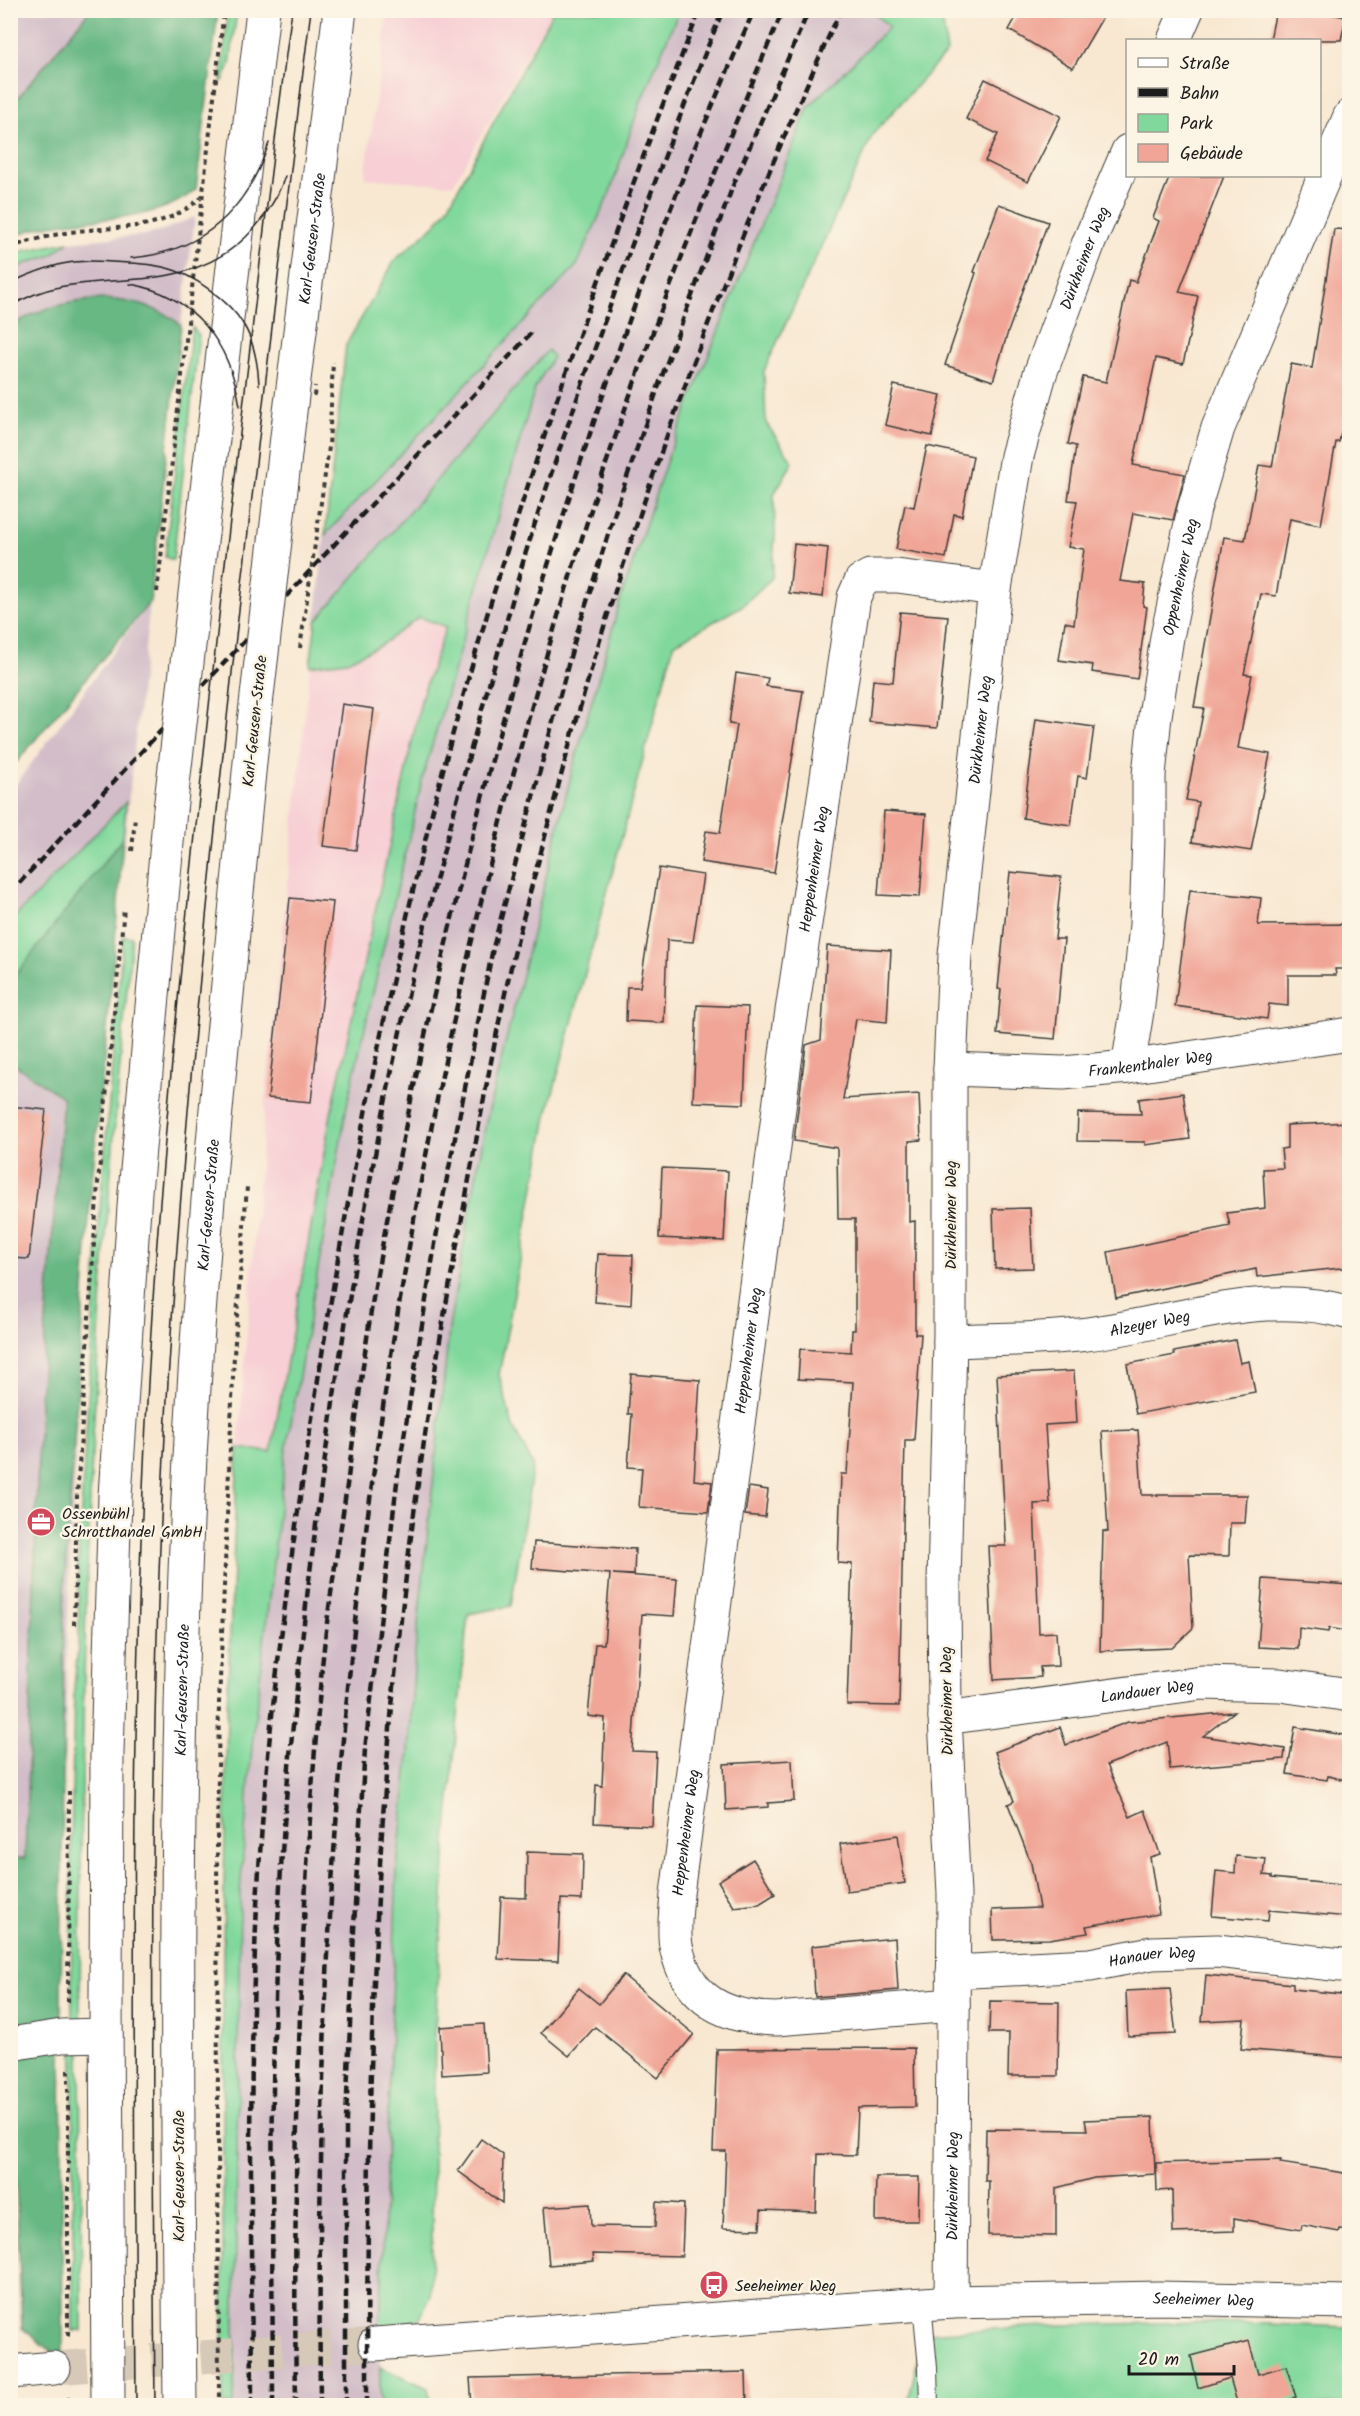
<svg xmlns="http://www.w3.org/2000/svg" width="1360" height="2416" font-family="Kalam,sans-serif">
  <style>
    .built { fill: #f7cfd4 }
    .industrial { fill: #d2bdc8 }
    .green { fill: #81d89c; stroke: #4e7a5c; stroke-width: 1.5 }
    .forest { fill: #68b884; stroke: #426a50; stroke-width: 1.5 }
    .building { fill: #f0a596 }
    .lines { fill: none; stroke-linecap: round; stroke-linejoin: round }
    .minor-tunnel { stroke: #d7c9b7; stroke-width: 33; stroke-dasharray: 33 16; stroke-linecap: butt }
    .service-casing { stroke: #3d3b37; stroke-width: 20 }
    .minor-casing { stroke: #3d3b37; stroke-width: 35 }
    .secondary-casing { stroke: #3d3b37; stroke-width: 35 }
    .path { stroke: #3d3b37; stroke-width: 4; stroke-dasharray: 4.5 4.5; stroke-linecap: butt }
    .service { stroke: #fff; stroke-width: 18 }
    .minor { stroke: #fff; stroke-width: 33 }
    .secondary { stroke: #fff; stroke-width: 33 }
    .tram { stroke: #1c1c1c; stroke-width: 1.5 }
    .rail { stroke: #1c1c1c; stroke-width: 4.5; stroke-dasharray: 9 4.5; stroke-linecap: butt }
    .secondary-bridge-casing { stroke: #3d3b37; stroke-width: 35; stroke-linecap: butt }
    .path-bridge { stroke: #3d3b37; stroke-width: 4; stroke-dasharray: 4.5 4.5; stroke-linecap: butt }
    .secondary-bridge { stroke: #fff; stroke-width: 33 }
    .labels { text-anchor: middle; stroke-width: 5; stroke-linejoin: round; paint-order: stroke }
    .street-label { font-size: 16px; fill: #1c1c1c; stroke: #fcf5e5 }
    .poi-label { font-size: 16px; fill: #1c1c1c; stroke: #fcf5e5; text-anchor: start }
  </style>
  <rect width="100%" height="100%" fill="#fcf5e5"/>
  <filter id="ink" filterUnits="userSpaceOnUse"><feTurbulence type="fractalNoise" baseFrequency=".0167" numOctaves="2"/><feDisplacementMap in="SourceGraphic" scale="12" xChannelSelector="R" yChannelSelector="G"/><feConvolveMatrix kernelMatrix="1 2 1 2 8 2 1 2 1" color-interpolation-filters="sRGB"/></filter>
  <filter id="wash" filterUnits="userSpaceOnUse"><feTurbulence type="fractalNoise" baseFrequency=".008" numOctaves="4" result="noise"/><feDisplacementMap in="SourceGraphic" scale="24" xChannelSelector="R" yChannelSelector="G"/><feGaussianBlur stdDeviation="1.35" result="paint"/><feColorMatrix in="noise" values="0 0 0 0 0 0 0 0 0 0 0 0 0 0 0 0 0 1.4 0 .05"/><feComposite in="paint" operator="in"/></filter>
  <g filter="url(#wash)">
    <rect width="100%" height="100%" fill="#f8e8d2"/>
    <g class="built">
      <path d="M388,11H552L453,185L365,178Z"/>
      <path d="M419,617L446,627L422,696L331,1114L271,1453L238,1448L265,1102L310,666L347,661L381,645Z"/>
    </g>
    <g class="industrial">
      <path d="M11,11H94L11,193Z"/>
      <path d="M553,11H947L857,121L764,371L674,644L548,1112L499,1375L468,1614L447,1829L435,2029L431,2296L419,2320L380,2330V2367L428,2388L431,2405L233,2406L240,1893L252,1746L286,1450L347,1105L423,777L463,634L419,617L381,645L347,661L310,666L346,345L395,260L435,225L447,209Z"/>
      <path d="M195,217L181,325L162,313L136,303L105,299L55,306L22,319L11,327V271L27,263L50,256L69,242L144,235L158,232Z"/>
      <path d="M150,602L122,861L11,979V791Z"/>
      <path d="M10,1048L103,1055L88,1240L76,1429L68,1615L63,1832L28,1861L10,1862Z"/>
    </g>
    <g class="green">
      <path d="M228,11H237L230,64L223,81H221Z"/>
      <path d="M553,11H679L641,101L610,192L577,265L325,535L346,345L395,260L435,225L447,209Z"/>
      <path d="M872,11H947L942,17L947,52L873,134L764,371L766,423L793,462L774,494L775,534L772,578L742,606L674,644L548,1111L499,1375L513,1427L533,1465L511,1606L468,1614L447,1829L435,2029L431,2296L419,2320L380,2330L397,1868L408,1764L415,1653L450,1321L486,1122L572,771L621,598L669,454L808,108L889,27Z"/>
      <path d="M69,242L50,256L27,263L11,271V256L23,251Z"/>
      <path d="M192,327L199,335L173,560L165,557Z"/>
      <path d="M548,350L553,357L535,388L423,777L347,1105L286,1450L252,1746L240,1893L234,2405H223V1949L227,1709L238,1448L271,1452L331,1114L422,696L446,627L419,617L381,645L347,661L310,666L316,621Z"/>
      <path d="M126,802L123,838L11,982V921Z"/>
      <path d="M123,936L132,937C113,1131 97,1326 89,1521C82,1689 81,1857 80,2025L72,2026L71,1855L74,1688L79,1636L78,1559L100,1210Z"/>
      <path d="M73,2045L80,2046L82,2331H73Z"/>
      <path d="M1208,2322L1349,2327V2405L907,2406L924,2333L1062,2325Z"/>
      <path d="M380,2367L428,2388L431,2405H380Z"/>
    </g>
    <g class="forest">
      <path d="M90,10L218,11L196,189C157,224 95,216 46,226C34,228 22,233 11,238V106Z"/>
      <path d="M105,299C132,301 160,307 181,325L150,602L11,769V327C38,307 71,301 105,299Z"/>
      <path d="M123,838L113,968L90,1201L64,1593L61,2023L63,2360L22,2328L10,2038V1858H25L40,1399L63,1098L11,1062L10,982Z"/>
    </g>
    <g id="blocks">
      <g class="building">
        <path d="M1020,10H1107L1073,68L1009,30Z"/>
        <path d="M1276,10H1312L1346,17L1341,40H1270Z"/>
        <path d="M985,79L1061,116L1028,182L985,161L998,134L966,119Z"/>
        <path d="M1170,176H1224L1179,292L1198,296L1183,364L1156,358L1133,465L1185,474L1173,520L1133,513L1120,581L1145,584L1143,606L1147,607L1137,679L1092,672L1093,665L1059,660L1065,622L1074,624L1084,549L1068,547L1077,501L1068,500L1076,446L1068,444L1083,377L1106,382L1129,280L1136,282L1159,221L1153,218Z"/>
        <path d="M999,204L1048,222L1008,332L993,381L945,365L976,273L974,272Z"/>
        <path d="M1334,229L1350,230V390L1339,442H1336L1321,525L1290,519L1276,596L1261,594L1244,674L1252,675L1238,748L1270,754L1251,851L1192,842L1198,802L1186,800L1204,708L1194,707L1224,537L1245,540L1259,465L1272,467L1291,364L1312,368Z"/>
        <path d="M894,385L941,395L932,436L885,425Z"/>
        <path d="M927,446L973,456L962,516L954,514L946,558L896,549L905,505L914,507Z"/>
        <path d="M794,544L828,548L823,597L789,593Z"/>
        <path d="M900,612L948,616L937,728L869,722L873,680L893,682Z"/>
        <path d="M736,673L768,678L766,686L803,691L774,873L701,862L706,831L720,833L737,725L729,724Z"/>
        <path d="M342,704L374,709L356,850L323,846Z"/>
        <path d="M1036,719L1094,727L1087,778L1078,776L1071,825L1023,818Z"/>
        <path d="M884,811L926,814L920,897L878,895Z"/>
        <path d="M659,868L703,875L693,942L667,940L664,1023L626,1021L627,987H640Z"/>
        <path d="M1010,872L1061,877L1055,939H1064L1055,1039L997,1034L1001,989H998Z"/>
        <path d="M1190,890L1261,898L1258,925L1350,924V969H1335L1336,975H1288V1006L1269,1004L1267,1019L1175,1006Z"/>
        <path d="M290,898L333,902L311,1102L268,1098Z"/>
        <path d="M827,946L891,950L887,1022L856,1019L843,1099L919,1094L921,1140L909,1141V1222L915,1221V1334H921L914,1440H905L899,1706L847,1705L852,1564L838,1563L841,1474H847L853,1382L798,1379L800,1349L851,1352L852,1330H855V1219H838L837,1148L794,1141L806,1045L821,1040Z"/>
        <path d="M697,1005L748,1007L744,1104L693,1102Z"/>
        <path d="M1183,1093L1190,1139L1145,1145V1142L1077,1141L1078,1113L1141,1114L1139,1099Z"/>
        <path d="M10,1106L46,1110L29,1259L10,1258Z"/>
        <path d="M1350,1122V1267L1257,1277L1256,1269L1116,1298L1108,1252L1230,1226L1227,1213L1265,1208L1263,1169L1283,1168L1281,1149L1287,1148V1125Z"/>
        <path d="M662,1168L728,1171L724,1241L659,1238Z"/>
        <path d="M1030,1208L1033,1268L995,1269L993,1209Z"/>
        <path d="M598,1254L633,1255L631,1305L595,1302Z"/>
        <path d="M1235,1340L1240,1363L1249,1361L1255,1392L1136,1414L1127,1364L1175,1355L1174,1352Z"/>
        <path d="M1074,1371L1077,1423L1045,1425L1050,1503L1034,1504L1039,1633L1056,1632L1058,1666L1040,1667L1041,1677L994,1680L988,1546H1006L997,1375Z"/>
        <path d="M631,1374L700,1380L694,1480L712,1482L708,1512L639,1507L642,1468L628,1467L632,1414H628Z"/>
        <path d="M1138,1430L1142,1495H1247L1245,1523H1230L1229,1556L1189,1555L1193,1628L1172,1648L1100,1651L1103,1531L1108,1532L1102,1431Z"/>
        <path d="M749,1487L768,1490L765,1517L745,1515Z"/>
        <path d="M534,1542L635,1549L634,1575L613,1574L677,1579L674,1616L642,1614L632,1751L656,1752L652,1826L594,1823L596,1785L602,1786L605,1718L588,1716L595,1644H604L610,1574L532,1568Z"/>
        <path d="M1263,1579L1350,1585V1632L1329,1628L1328,1632L1299,1628L1298,1649L1258,1647Z"/>
        <path d="M1234,1712L1203,1736L1285,1749L1284,1759L1170,1769L1167,1742L1107,1765L1130,1817L1145,1810L1160,1854L1150,1857L1159,1914L1086,1926L1088,1933L1049,1939L993,1940L992,1910L1039,1908L1031,1863L1008,1804L1014,1801L995,1752L1060,1727L1066,1745L1128,1722Z"/>
        <path d="M1295,1727L1350,1736V1781L1328,1776L1327,1780L1287,1774Z"/>
        <path d="M792,1760L794,1801L768,1803V1807L726,1810L724,1764Z"/>
        <path d="M898,1835L905,1883L847,1891L840,1844Z"/>
        <path d="M527,1852L583,1854L582,1900L561,1899L558,1961L498,1959L501,1897L526,1898Z"/>
        <path d="M1236,1856L1266,1859L1264,1875L1272,1876V1878L1350,1886V1917L1269,1910L1268,1921L1212,1916L1216,1871L1235,1873Z"/>
        <path d="M753,1859L775,1894L759,1904L734,1907L718,1881Z"/>
        <path d="M895,1938L898,1990L815,1997L812,1946Z"/>
        <path d="M623,1975L694,2034L658,2078L595,2027L569,2056L541,2033L579,1988L599,2004Z"/>
        <path d="M1206,1975L1293,1984V1989L1350,1995V2058L1241,2049L1244,2019L1202,2021Z"/>
        <path d="M1170,1989L1176,2034L1128,2036L1126,1991Z"/>
        <path d="M990,2001L1059,2002L1058,2076H1008L1009,2033H989Z"/>
        <path d="M484,2024L487,2072L442,2075L440,2027Z"/>
        <path d="M914,2048L915,2107L858,2108L856,2155L818,2154L816,2212L761,2210L760,2229L723,2228L726,2151H713L717,2049Z"/>
        <path d="M1153,2117L1155,2174L1094,2178L1056,2188V2236L988,2235L989,2181H985L986,2129L1087,2130L1085,2120Z"/>
        <path d="M481,2139L503,2155L502,2203L458,2171Z"/>
        <path d="M1281,2160L1280,2163L1350,2174V2230L1340,2229L1339,2232L1302,2225L1301,2230L1234,2218V2231L1173,2233L1172,2190L1157,2191L1156,2163Z"/>
        <path d="M876,2177H919L918,2221H875Z"/>
        <path d="M656,2202L684,2204L682,2256L593,2254L594,2261L549,2265L544,2207L590,2204L591,2226L655,2227Z"/>
        <path d="M1249,2341L1258,2374L1286,2366L1296,2397L1267,2406H1238L1230,2378L1198,2388L1191,2356Z"/>
        <path d="M746,2372L747,2406H472L470,2378Z"/>
      </g>
    </g>
  </g>
  <g filter="url(#ink)">
    <use href="#blocks" fill-opacity="0" stroke="#3d3b37" stroke-width="1.5"/>
    <g class="lines">
      <path class="minor-tunnel" d="M54,2368L375,2344"/>
      <g class="service-casing">
        <path id="service" d="M922,2303L928,2368L929,2406"/>
      </g>
      <g class="minor-casing">
        <g id="minor">
          <path d="M1174,40L1187,10"/>
          <path id="s1" d="M1128,1067L1138,1005L1146,925L1149,836V775L1155,716L1167,637L1194,509L1218,428L1350,116"/>
          <path id="s2" d="M950,1069L1063,1073L1128,1067L1350,1034"/>
          <path id="s3" d="M950,1341C995,1339 1042,1340 1087,1334C1174,1323 1262,1287 1350,1313"/>
          <path id="s4" d="M945,1718L1202,1683L1280,1685L1350,1695"/>
          <path id="s5" d="M953,1972L1090,1965L1152,1953L1217,1951L1350,1966"/>
          <path id="s6" d="M953,2005L776,2019C724,2018 687,2000 676,1946C673,1929 676,1911 677,1894L789,1031L854,597L861,581L870,576H897L995,589"/>
          <path d="M10,2044L62,2036L106,2035"/>
          <path id="s7" d="M951,2302L954,1894L945,1718L944,1582L950,1341V1069L955,955L995,589L1017,456L1040,374L1089,242L1128,151"/>
          <path id="s8" d="M375,2344L951,2302L1159,2298L1350,2302"/>
          <path d="M10,2372L54,2368"/>
        </g>
      </g>
      <g class="secondary-casing">
        <g id="secondary">
          <path id="s9" d="M289,420L340,10"/>
          <path d="M202,533L263,10"/>
          <path d="M108,2406L106,2000L107,1753L115,1496L135,1192L170,810"/>
          <path id="s10" d="M180,2406C177,2089 174,1773 190,1457C203,1211 230,967 254,722"/>
        </g>
      </g>
      <g class="path">
        <path d="M10,247C28,242 46,236 65,233C117,224 157,235 201,198"/>
        <path d="M157,592L224,10"/>
        <path d="M74,1625L77,1496L98,1183L124,908"/>
        <path d="M68,2002L69,1791"/>
        <path d="M68,2070V2338"/>
        <path d="M69,2397V2406"/>
        <path d="M219,2406L217,1841L219,1703L234,1354L247,1187"/>
      </g>
      <use href="#service" class="service"/>
      <use href="#minor" class="minor"/>
      <use href="#secondary" class="secondary"/>
      <g class="tram">
        <path d="M131,258C203,252 247,209 269,143"/>
        <path d="M10,283C27,275 44,268 62,264C79,260 95,261 112,262C130,263 149,263 167,268C192,274 230,301 243,324C254,341 258,365 259,385"/>
        <path d="M130,284C195,295 230,344 240,406"/>
        <path d="M10,307C83,259 173,306 246,237C264,219 277,200 285,176"/>
        <path d="M136,2406C134,2047 129,1689 151,1331C166,1086 194,842 221,598C244,402 265,206 292,10"/>
        <path d="M155,2406C152,2043 147,1681 172,1319C190,1050 219,782 250,514C270,346 289,178 311,10"/>
      </g>
      <g class="rail">
        <path d="M10,893L533,331"/>
        <path d="M252,2406C251,2196 247,1986 266,1777C278,1642 298,1507 319,1373C350,1178 388,985 437,793C480,626 534,462 592,299C626,202 661,106 700,10"/>
        <path d="M273,2406C272,2196 269,1985 288,1777C310,1539 344,1302 392,1069C418,944 451,821 485,698C499,651 511,603 525,555C554,461 588,368 621,275C653,186 686,98 723,10"/>
        <path d="M296,2406C293,2163 299,1920 321,1678C327,1608 340,1539 349,1470C358,1404 366,1339 377,1274C447,890 550,509 695,147C714,101 734,56 754,10"/>
        <path d="M320,2406C318,2183 323,1960 343,1739C382,1317 465,898 596,494C650,330 715,169 783,10"/>
        <path d="M346,2406V2120L356,1883L365,1749L398,1474L440,1213L493,948L573,646L616,509L662,376L734,183L809,10"/>
        <path d="M367,2406C367,2191 370,1976 387,1763C402,1582 427,1401 461,1223C476,1142 490,1061 508,980C518,936 530,892 542,848C615,561 715,280 841,10"/>
      </g>
      <g class="secondary-bridge-casing">
        <g id="secondary-bridge">
          <path d="M254,722L289,420"/>
          <path d="M170,810L202,533"/>
        </g>
      </g>
      <g class="path-bridge">
        <path d="M314,396L315,386"/>
        <path d="M300,648L329,447L333,362"/>
        <path d="M132,851L135,817"/>
      </g>
      <use href="#secondary-bridge" class="secondary-bridge"/>
    </g>
  </g>
  <defs>
    <g id="office-disc" transform="scale(1.5)"><circle r="9.5" fill="#d1495b" stroke="#fcf5e5"/><path d="M-6-3h4V-5.5h4V-3h4V5H-6ZM-1-4.5V-3h2v-1.5ZM-6 0V1H6V0Z" fill="#fff"/></g>
    <g id="bus-disc" transform="scale(1.5)"><circle r="9.5" fill="#d1495b" stroke="#fcf5e5"/><path d="M-5-6H5V4H4V6H2V4H-2V6H-4V4H-5ZM-3.5-4V0h7V-4ZM-3.5 1.2v1.5H-2V1.2ZM2 1.2v1.5H3.5V1.2Z" fill="#fff"/></g>
  </defs>
  <g fill-rule="evenodd">
    <use href="#office-disc" x="41" y="1522"/>
    <use href="#bus-disc" x="714" y="2285"/>
  </g>
  <g class="labels">
    <g class="street-label">
      <text dy="6" stroke="none"><textPath href="#s9" startOffset="183">Karl-Geusen-Straße</textPath></text>
      <text dy="6" stroke="none"><textPath href="#s7" startOffset="2060">Dürkheimer Weg</textPath></text>
      <text dy="6" stroke="none"><textPath href="#s1" startOffset="494">Oppenheimer Weg</textPath></text>
      <text transform="translate(254 721) rotate(-84)" y="6">Karl-Geusen-Straße</text>
      <text dy="6" stroke="none"><textPath href="#s7" startOffset="1574">Dürkheimer Weg</textPath></text>
      <text dy="6" stroke="none"><textPath href="#s6" startOffset="1400">Heppenheimer Weg</textPath></text>
      <text dy="6" stroke="none"><textPath href="#s2" startOffset="201">Frankenthaler Weg</textPath></text>
      <text dy="6" stroke="none"><textPath href="#s10" startOffset="1202">Karl-Geusen-Straße</textPath></text>
      <text transform="translate(950 1215) rotate(-90)" y="6">Dürkheimer Weg</text>
      <text dy="6" stroke="none"><textPath href="#s3" startOffset="201">Alzeyer Weg</textPath></text>
      <text dy="6" stroke="none"><textPath href="#s6" startOffset="914">Heppenheimer Weg</textPath></text>
      <text dy="6" stroke="none"><textPath href="#s10" startOffset="716">Karl-Geusen-Straße</textPath></text>
      <text dy="6" stroke="none"><textPath href="#s4" startOffset="204">Landauer Weg</textPath></text>
      <text transform="translate(946 1701) rotate(-91)" y="6">Dürkheimer Weg</text>
      <text dy="6" stroke="none"><textPath href="#s6" startOffset="428">Heppenheimer Weg</textPath></text>
      <text dy="6" stroke="none"><textPath href="#s5" startOffset="200">Hanauer Weg</textPath></text>
      <text transform="translate(178 2176) rotate(-90)" y="6">Karl-Geusen-Straße</text>
      <text dy="6" stroke="none"><textPath href="#s7" startOffset="116">Dürkheimer Weg</textPath></text>
      <text dy="6" stroke="none"><textPath href="#s8" startOffset="830">Seeheimer Weg</textPath></text>
    </g>
    <g class="poi-label">
      <text x="62" y="1519">Ossenbühl<tspan x="62" dy="18">Schrotthandel GmbH</tspan></text>
      <text x="735" y="2291">Seeheimer Weg</text>
    </g>
  </g>
  <rect width="1360" height="2416" fill="none" stroke="#fcf5e5" stroke-width="36"/>
  <rect x="1126" y="39" width="195" height="138" fill="#fcf5e5" stroke="#a29e95" stroke-width="1.5"/>
  <rect x="1138" y="58" width="30" height="9" fill="#ffffff" stroke="#a29e95" stroke-width="1.5"/>
  <text x="1180" y="69" font-size="18" fill="#1c1c1c">Straße</text>
  <rect x="1138" y="88" width="30" height="9" fill="#1c1c1c" stroke="#a29e95" stroke-width="1.5"/>
  <text x="1180" y="99" font-size="18" fill="#1c1c1c">Bahn</text>
  <rect x="1138" y="114" width="30" height="18" fill="#81d89c" stroke="#a29e95" stroke-width="1.5"/>
  <text x="1180" y="129" font-size="18" fill="#1c1c1c">Park</text>
  <rect x="1138" y="144" width="30" height="18" fill="#f0a596" stroke="#a29e95" stroke-width="1.5"/>
  <text x="1180" y="159" font-size="18" fill="#1c1c1c">Gebäude</text>
  <path d="M1129 2365v9h105v-9" fill="none" stroke="#1c1c1c" stroke-width="3"/>
  <text x="1138" y="2365" font-size="18" fill="#1c1c1c" stroke="#fcf5e5" stroke-width="4.5" paint-order="stroke">20 m</text>
</svg>
